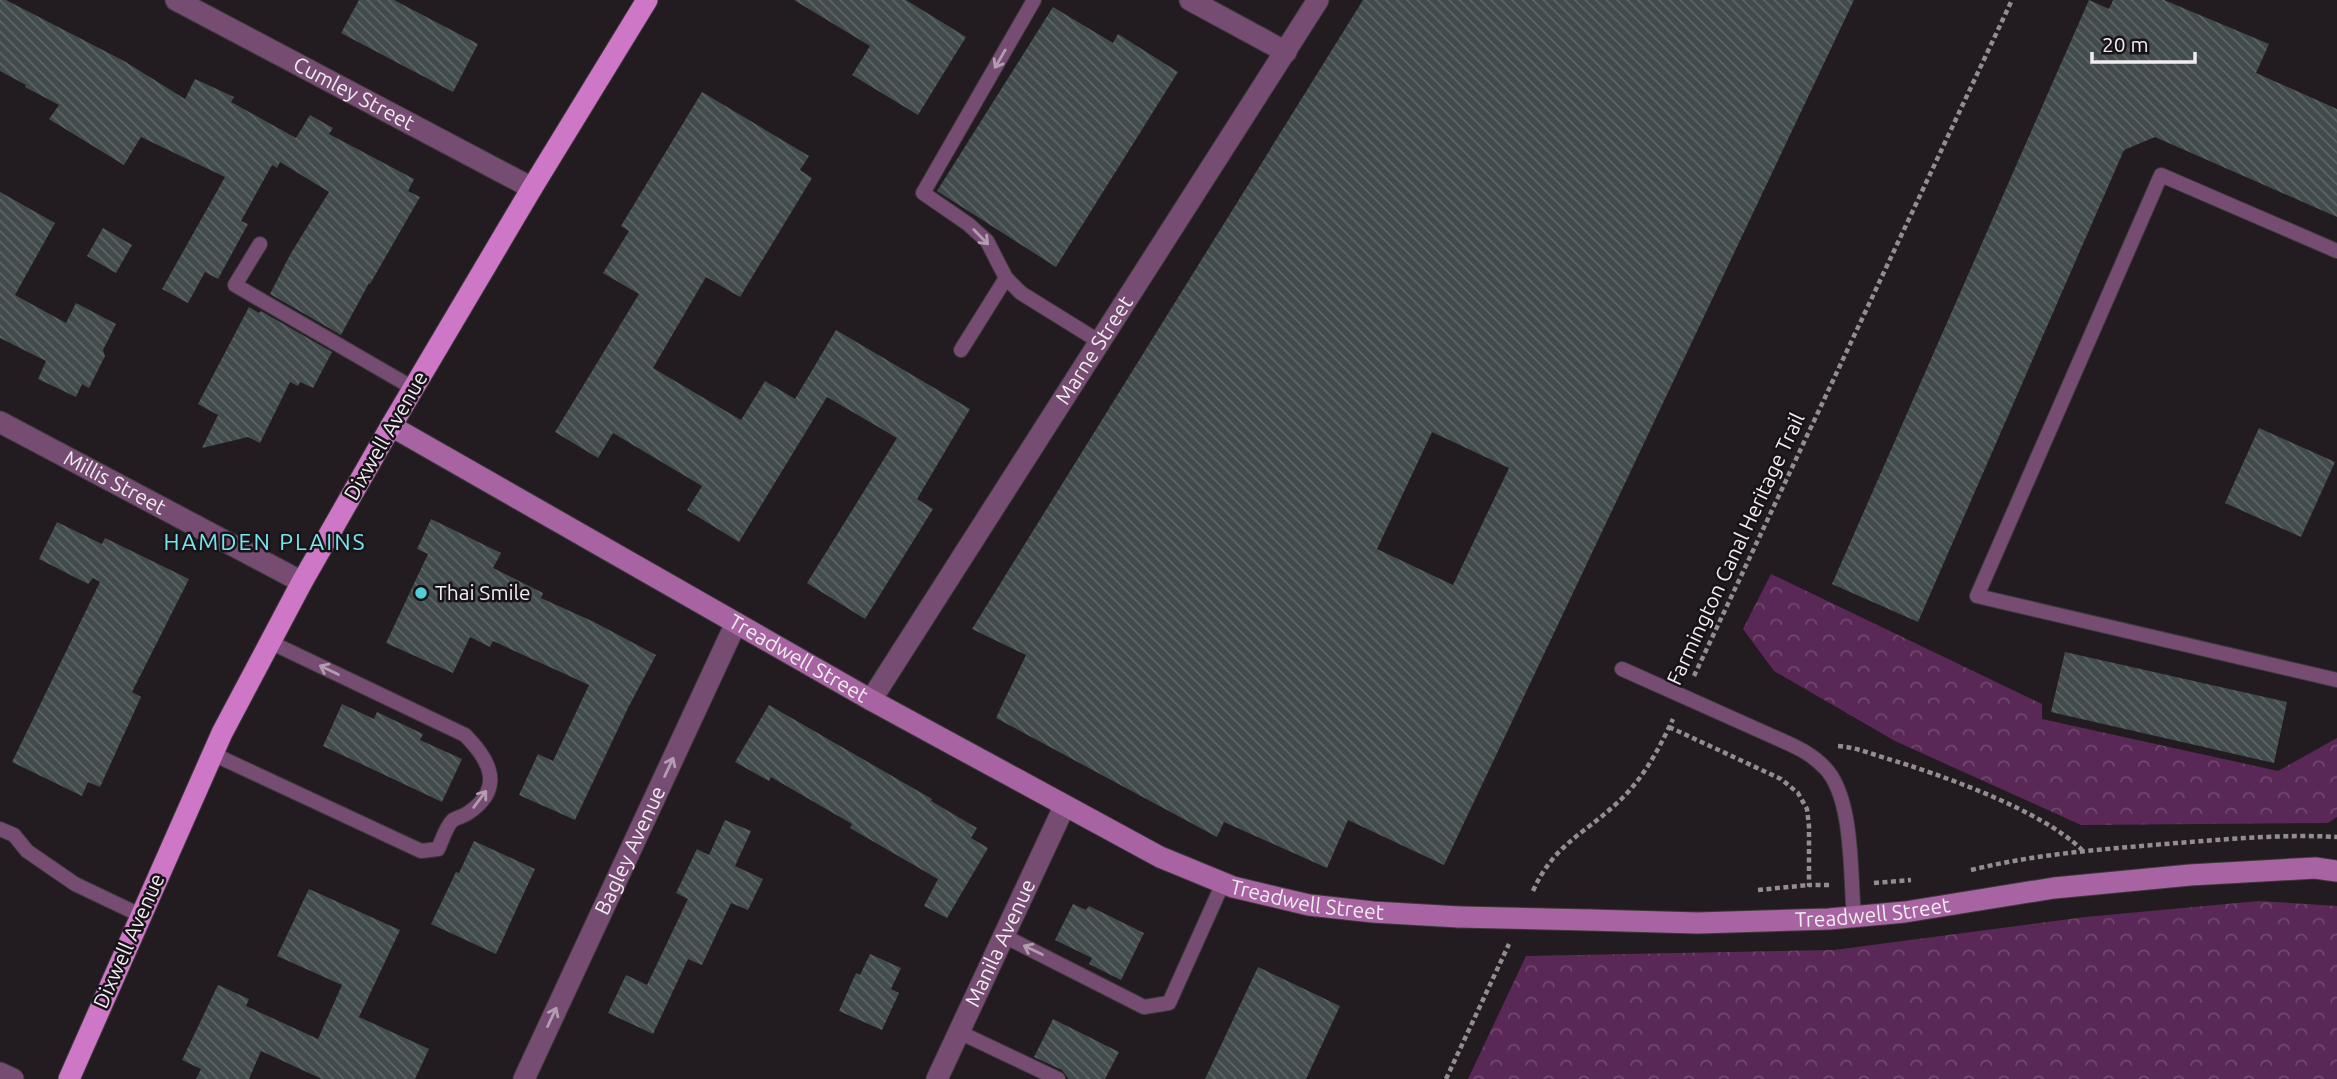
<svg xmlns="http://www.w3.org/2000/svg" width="2337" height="1079" font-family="Ubuntu,sans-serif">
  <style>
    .forest { fill: url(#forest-crowns) }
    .building { fill: url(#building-back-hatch); fill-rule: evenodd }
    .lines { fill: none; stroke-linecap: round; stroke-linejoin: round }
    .lane-casing { stroke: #3f393e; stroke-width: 16 }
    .street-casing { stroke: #3f393e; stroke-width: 23 }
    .secondary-casing { stroke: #3f393e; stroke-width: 23 }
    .primary-casing { stroke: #3f393e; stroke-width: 23 }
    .path { stroke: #928d91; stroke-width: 4.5; stroke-dasharray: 5 3.5; stroke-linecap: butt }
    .lane { stroke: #764c72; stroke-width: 14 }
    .street { stroke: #764c72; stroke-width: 21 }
    .secondary { stroke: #a864a2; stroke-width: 21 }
    .primary { stroke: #cf77c7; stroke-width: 21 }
    .secondary-bridge-casing { stroke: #3f393e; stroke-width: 23; stroke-linecap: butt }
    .secondary-bridge { stroke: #a864a2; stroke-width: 21 }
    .oneway { stroke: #b39cb0 }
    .poi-dot { fill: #52ccd5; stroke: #181318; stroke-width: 2.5 }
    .labels { text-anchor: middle; stroke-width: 5; stroke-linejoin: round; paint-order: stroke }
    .street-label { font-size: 21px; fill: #f0ecef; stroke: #181318 }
    .poi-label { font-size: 21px; fill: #f0ecef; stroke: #181318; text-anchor: start }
    .neighbourhood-label { font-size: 23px; letter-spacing: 2px; fill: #78e4ec; stroke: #181318 }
  </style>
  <defs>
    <pattern id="forest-crowns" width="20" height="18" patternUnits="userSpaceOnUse" patternTransform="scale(1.75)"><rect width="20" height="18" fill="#5a2856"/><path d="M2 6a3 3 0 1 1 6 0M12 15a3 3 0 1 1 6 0" fill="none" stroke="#72476f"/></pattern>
    <pattern id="building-back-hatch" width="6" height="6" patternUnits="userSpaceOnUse" patternTransform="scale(1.75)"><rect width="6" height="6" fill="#424b4c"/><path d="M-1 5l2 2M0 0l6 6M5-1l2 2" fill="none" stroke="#5e6566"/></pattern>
  </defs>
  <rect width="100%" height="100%" fill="#221c21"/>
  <g class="forest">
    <path d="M1771,574L2042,704V719L2278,771L2337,738V817L2328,823L2081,825L1895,741L1774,671L1743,629Z"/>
    <path d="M2259,901L2337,906V1079H1468L1526,956L1834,950L2085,917Z"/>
  </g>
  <g class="building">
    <path d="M0,0H6L124,61L185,99L195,79L234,97L231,102L296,138L310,115L333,128L329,134L414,179L408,191L420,197L370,284L369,283L341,335L270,294L291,253L329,192L280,162L277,168L272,165L241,221L248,224L218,279L205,272L188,303L162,289L225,177L141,137L124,165L49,119L59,105L25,87L26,85L0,71Z"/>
    <path d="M359,0H394L478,44L453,92L341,33Z"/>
    <path d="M794,0H906L966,37L918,115L852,75L870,46Z"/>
    <path d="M1363,0H1854L1444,865L1348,820L1327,868L1224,822L1217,837L996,718L1026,655L972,629ZM1432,432L1509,468L1453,585L1377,549Z"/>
    <path d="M2089,0L2109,9L2113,0H2164L2269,44L2256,73L2337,109V217L2155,137L2124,150L1918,622L1832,584Z"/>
    <path d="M1053,7L1113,43L1118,34L1178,72L1056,267L937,191Z"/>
    <path d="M702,92L809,156L800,170L812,178L740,297L706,277L653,368L741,420L765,381L795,399L836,330L970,409L917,499L933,509L865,619L807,583L897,438L827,397L739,542L687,510L702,486L613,433L598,458L555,432L639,294L603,273L629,231L621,226Z"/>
    <path d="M0,192L55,223L15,295L66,323L76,303L116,324L103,350L105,356L89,388L82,384L76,397L38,379L46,361L0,338Z"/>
    <path d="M103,228L132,245L116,273L87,256Z"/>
    <path d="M249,307L259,313L261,311L332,352L313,388L300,382L298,386L290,382L260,443L248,437L202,448L218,415L198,404Z"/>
    <path d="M2259,428L2335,462L2301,537L2225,503Z"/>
    <path d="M431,519L501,553L493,568L543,593L541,598L594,622L656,655L628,708L575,820L519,795L538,754L553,761L589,685L493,641L490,647L470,637L453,673L386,643L428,554L417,549Z"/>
    <path d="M57,522L102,544L105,538L189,579L132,692L141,697L100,787L88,782L82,796L12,762L100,582L93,578L88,584L39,559Z"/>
    <path d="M2065,652L2287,702L2274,763L2051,712Z"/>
    <path d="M342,704L374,719L377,712L423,734L420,740L462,759L442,802L323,746Z"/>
    <path d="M769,705L932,799L931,801L977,828L971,838L988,848L947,918L924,906L938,879L850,828L852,824L771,777L769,781L735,762Z"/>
    <path d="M725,820L751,831L735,866L763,879L748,910L731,903L702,965L688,959L653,1034L608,1013L626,975L647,985L688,899L676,893L697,849L709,855Z"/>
    <path d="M474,841L535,869L496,954L431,924L456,872L459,873Z"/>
    <path d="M309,889L400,930L359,1017L429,1049L415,1079H322L261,1051L249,1079H196L201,1069L182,1060L218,985L249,999L246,1006L318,1039L342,985L277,956Z"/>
    <path d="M1073,904L1086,910L1089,906L1144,933L1121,980L1089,964L1092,958L1055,940Z"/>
    <path d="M870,954L901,968L891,989L899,993L882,1030L839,1011L856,973L860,975Z"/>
    <path d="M1258,967L1340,1006L1306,1079H1205Z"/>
    <path d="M1053,1019L1119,1052L1105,1079H1069L1062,1070L1034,1057Z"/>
  </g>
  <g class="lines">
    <g class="lane-casing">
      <g id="lane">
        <path d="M1034,0L923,193L968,224L987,241L1006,278L1021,293L1100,342"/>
        <path d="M260,244L235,285L413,388"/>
        <path d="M2337,251L2161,175L1977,596L2337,680"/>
        <path d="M961,350L1006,278"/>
        <path d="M1622,669L1783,741C1799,748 1813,755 1825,768C1854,798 1850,876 1854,917"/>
        <path d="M213,754L421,851L438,849C442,841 446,826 453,820C458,817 464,816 468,813C505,788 490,760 465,735L270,642"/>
        <path d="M0,829L14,835L27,851L75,884L140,915"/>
        <path d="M1004,936L1144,1007L1169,1003L1223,883"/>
        <path d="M959,1032L1058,1079"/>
      </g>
    </g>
    <g class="street-casing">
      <g id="street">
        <path id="s1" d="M176,0L532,188"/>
        <path d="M1190,0L1286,52"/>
        <path id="s2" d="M0,422L302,582"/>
        <path id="s3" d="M871,700L1318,0"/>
        <path d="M0,1073L13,1079"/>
        <path id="s4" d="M524,1079L736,623"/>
        <path id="s5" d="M937,1079L1064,807"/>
      </g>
    </g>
    <g class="secondary-casing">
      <g id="secondary">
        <path id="s6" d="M391,426L871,700L1160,857L1233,887L1309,905L1373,912L1459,917"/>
        <path id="s7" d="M1589,920L1698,923L1829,919L1905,912L2054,888L2190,875L2315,868L2337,871"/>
      </g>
    </g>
    <g class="primary-casing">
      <path id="primary" d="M69,1079L222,733L302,582L391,426L532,188L647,0"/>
    </g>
    <g class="path">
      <path d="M1694,676L2012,0"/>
      <path d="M1669,727L1781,779L1798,793L1807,809L1809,826V885H1831"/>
      <path d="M1838,746C1854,747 1869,753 1885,758C1939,774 2042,810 2082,850"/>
      <path d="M1971,870C2040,853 2107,849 2177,843C2230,839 2284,834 2337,837"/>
      <path d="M1874,883L1911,880"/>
      <path d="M1758,890L1809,885"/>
      <path d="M1533,891C1553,846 1582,835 1615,805C1642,781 1658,751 1673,719"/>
      <path d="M1446,1079L1509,944"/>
    </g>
    <use href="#lane" class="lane"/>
    <use href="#street" class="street"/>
    <use href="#secondary" class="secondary"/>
    <use href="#primary" class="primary"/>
    <g class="secondary-bridge-casing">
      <path id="secondary-bridge" d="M1459,917L1589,920"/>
    </g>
    <use href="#secondary-bridge" class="secondary-bridge"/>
  </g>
  <defs><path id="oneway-shaft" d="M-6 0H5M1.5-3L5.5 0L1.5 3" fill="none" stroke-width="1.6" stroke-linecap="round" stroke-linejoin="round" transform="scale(1.75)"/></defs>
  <g class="oneway">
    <use href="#oneway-shaft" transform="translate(1000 59) rotate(120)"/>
    <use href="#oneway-shaft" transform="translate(981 237) rotate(46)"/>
    <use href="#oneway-shaft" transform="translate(329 670) rotate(-154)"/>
    <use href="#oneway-shaft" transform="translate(669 767) rotate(-65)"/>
    <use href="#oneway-shaft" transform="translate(480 799) rotate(-53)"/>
    <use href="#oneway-shaft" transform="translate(1033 950) rotate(-154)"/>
    <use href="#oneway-shaft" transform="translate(552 1017) rotate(-65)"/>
  </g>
  <circle class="poi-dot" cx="421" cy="593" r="7"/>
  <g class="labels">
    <g class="street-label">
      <text dy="7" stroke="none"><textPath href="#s1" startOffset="201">Cumley Street</textPath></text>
      <text dy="7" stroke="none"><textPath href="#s3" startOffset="415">Marne Street</textPath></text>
      <text transform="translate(386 436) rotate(-60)" y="7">Dixwell Avenue</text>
      <text dy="7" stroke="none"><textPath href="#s2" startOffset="130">Millis Street</textPath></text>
      <text transform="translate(1736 549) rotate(-65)" y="7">Farmington Canal Heritage Trail</text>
      <text dy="7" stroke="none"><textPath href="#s6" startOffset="469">Treadwell Street</textPath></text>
      <text dy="7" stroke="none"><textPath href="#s4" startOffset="252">Bagley Avenue</textPath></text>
      <text dy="7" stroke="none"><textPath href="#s6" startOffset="1036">Treadwell Street</textPath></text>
      <text dy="7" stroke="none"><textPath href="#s7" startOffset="284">Treadwell Street</textPath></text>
      <text transform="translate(129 941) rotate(-66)" y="7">Dixwell Avenue</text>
      <text dy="7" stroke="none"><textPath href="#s5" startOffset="150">Manila Avenue</textPath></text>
    </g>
    <g class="poi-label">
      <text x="435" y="600">Thai Smile</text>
    </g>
    <g class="neighbourhood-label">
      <text x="265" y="550">HAMDEN PLAINS</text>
    </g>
  </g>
  <path d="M2092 52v10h103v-10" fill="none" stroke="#f0ecef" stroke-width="3.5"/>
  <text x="2102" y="52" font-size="21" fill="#f0ecef" stroke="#181318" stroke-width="5" paint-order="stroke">20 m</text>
</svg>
